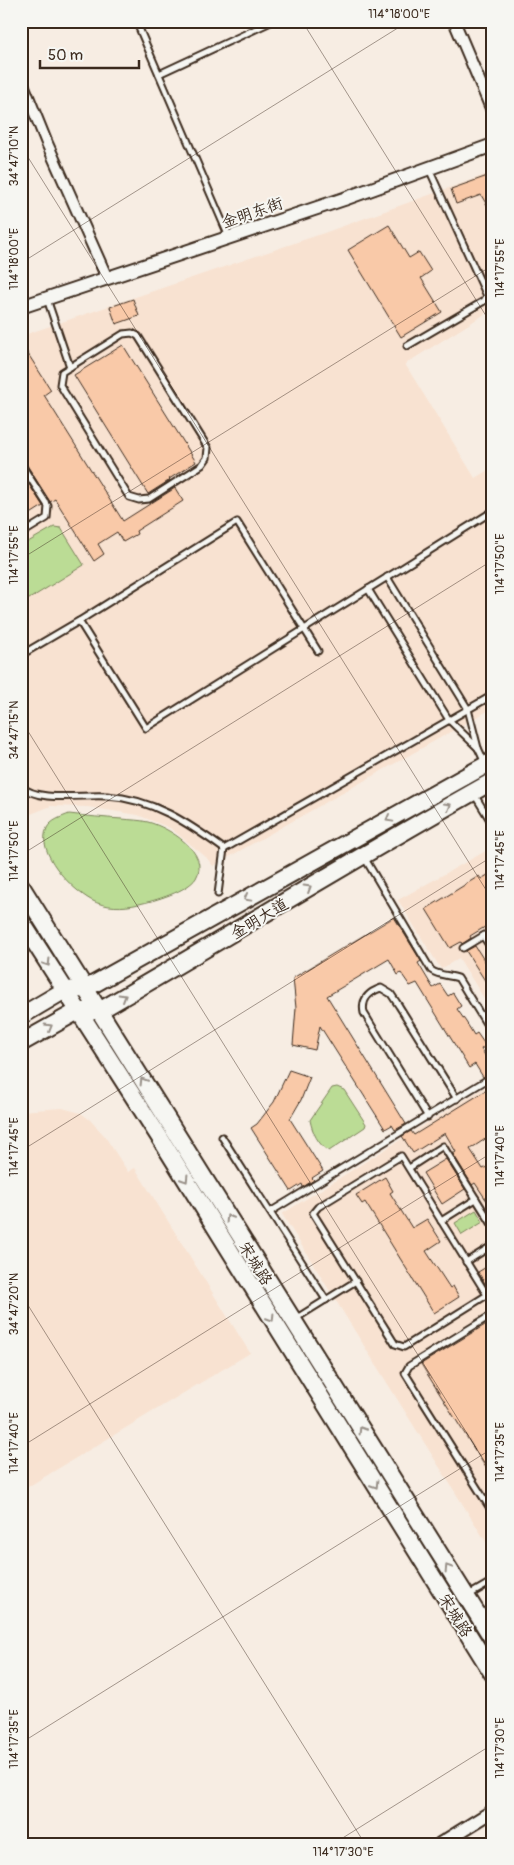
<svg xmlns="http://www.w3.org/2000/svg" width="514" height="1865" font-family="Pangolin,'LXGW WenKai TC',sans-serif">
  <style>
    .built { fill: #f8e2d1 }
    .green { fill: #bbdc95; stroke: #7b835a }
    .building { fill: #f9c9a8; stroke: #3b2a1e }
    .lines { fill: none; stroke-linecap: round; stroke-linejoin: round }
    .service-casing { stroke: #3b2a1e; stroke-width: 9 }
    .minor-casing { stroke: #3b2a1e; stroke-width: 14 }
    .tertiary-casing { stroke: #3b2a1e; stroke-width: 16 }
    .primary-casing { stroke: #3b2a1e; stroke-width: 20 }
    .service { stroke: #f6f6f2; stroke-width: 5 }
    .minor { stroke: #f6f6f2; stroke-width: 10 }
    .tertiary { stroke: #f6f6f2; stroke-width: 12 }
    .primary { stroke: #f6f6f2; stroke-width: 16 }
    .oneway { stroke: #989088 }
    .ticks { fill: none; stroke: #3b2a1e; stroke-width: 1; stroke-opacity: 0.45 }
    .labels { text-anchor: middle; stroke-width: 4; stroke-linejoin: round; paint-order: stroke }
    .street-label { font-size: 16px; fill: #3b2a1e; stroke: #f6f6f2 }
    .neatline { fill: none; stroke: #3b2a1e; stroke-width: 2 }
    .ticks-label { font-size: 12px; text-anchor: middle; fill: #3b2a1e }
  </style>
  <rect width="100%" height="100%" fill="#f7ede3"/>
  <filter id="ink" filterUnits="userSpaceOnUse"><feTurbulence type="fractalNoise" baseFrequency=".02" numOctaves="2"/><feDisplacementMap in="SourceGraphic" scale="10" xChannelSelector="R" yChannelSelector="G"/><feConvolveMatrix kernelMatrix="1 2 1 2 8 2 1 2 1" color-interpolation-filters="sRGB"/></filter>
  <g filter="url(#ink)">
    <g class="built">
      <path d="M493,172V309L405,364L475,478L493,467V708L213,866L206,857L170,828L138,815L88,807L51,806L31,814L21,798V336L324,233Z"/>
      <path d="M493,847V1013L459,958L441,969L398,900Z"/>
      <path d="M493,1082V1553L282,1214Z"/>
      <path d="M62,1108L81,1113L90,1120L104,1135L128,1172L135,1168L250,1353L21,1491V1111Z"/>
    </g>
    <g class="green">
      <path d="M54,527L61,528L84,565L21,604V546Z"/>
      <path d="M69,814C87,816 104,818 122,819C131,820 140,820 148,822C168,827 211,853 196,878C188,891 154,901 139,904C123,908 105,908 91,900C71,889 35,852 47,828C51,820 62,817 69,814Z"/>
      <path d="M337,1087L344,1090L366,1124L365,1127L329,1151C318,1145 312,1131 310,1120L332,1088Z"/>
      <path d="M476,1210L483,1222L462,1235L455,1223Z"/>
    </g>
    <g class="building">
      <path d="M493,174V215L481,195L456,204L451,189Z"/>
      <path d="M389,225L409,258L419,252L431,271L421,278L442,312L401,337L348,250Z"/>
      <path d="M133,299L139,316L116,324L110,307Z"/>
      <path d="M21,343L51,390L44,395L123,521L175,488L183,501L136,531L137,534L123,542L117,532L98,544L104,554L94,561L55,499L50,502L25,462L21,460Z"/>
      <path d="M123,345L196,462L169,479L170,480L148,494L74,375Z"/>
      <path d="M21,472L43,506L21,520Z"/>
      <path d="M493,872V922L470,936L471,938L462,944L461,942L450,948L426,909L479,876L481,879Z"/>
      <path d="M394,917L421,961L418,963L433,988L440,984L448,996L453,993L461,1006L457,1009L466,1022L474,1035L477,1033L486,1046L481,1049L493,1068V1072L483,1077L475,1064L469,1068L417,983L410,986L401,973L398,975L389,959L327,996L406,1124L395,1130L392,1125L385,1129L320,1026L315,1050L293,1045L296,1008L293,978Z"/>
      <path d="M475,946L493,974V993L466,951Z"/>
      <path d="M289,1070L310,1077L301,1100L290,1119L323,1171L312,1178L314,1180L303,1187L302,1184L291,1191L251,1128L257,1124L274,1102Z"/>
      <path d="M493,1081V1134L470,1149L483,1169L487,1167L493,1175V1210L475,1183L472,1185L453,1154L456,1152L445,1133L413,1153L402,1136L411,1131L414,1135L490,1088L488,1084Z"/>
      <path d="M446,1159L465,1189L442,1204L423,1173Z"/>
      <path d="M385,1177L393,1191L390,1193L412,1228L427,1219L441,1241L426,1251L450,1288L453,1286L459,1297L434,1313L365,1202L362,1204L356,1195Z"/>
      <path d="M493,1263V1296L478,1272Z"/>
      <path d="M493,1320V1479L421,1364Z"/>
    </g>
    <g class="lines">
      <g class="service-casing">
        <g id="service">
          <path d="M136,21L229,237"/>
          <path d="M159,74L273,21"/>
          <path d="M47,299L70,367"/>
          <path d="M132,333L138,336L208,448L207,458L202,465L149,499L139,500L129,497L60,385L62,372L123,334Z"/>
          <path d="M407,346L484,301L487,296L429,169"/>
          <path d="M21,464L48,506L47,518L21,534"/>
          <path d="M368,589L449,720L478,748L468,709L387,577"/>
          <path d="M79,621L146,728L493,511"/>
          <path d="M21,655L79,621L237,522L318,651"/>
          <path d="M478,748L485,763"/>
          <path d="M21,786C37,803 84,794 107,796C153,799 188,823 224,849L493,695"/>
          <path d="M474,794L493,825"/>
          <path d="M364,857L431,970C439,976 449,975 458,978L493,1035"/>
          <path d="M218,894L224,849"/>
          <path d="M483,936L493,951"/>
          <path d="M463,948L493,930"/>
          <path d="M428,1117L364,1013C361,999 369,992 381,988L391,994L399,1006L457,1099"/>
          <path d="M222,1137L326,1300"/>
          <path d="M401,1156L487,1295L404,1347L395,1344L313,1213L318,1207Z"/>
          <path d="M409,1168L443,1146L493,1226"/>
          <path d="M270,1212L493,1076"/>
          <path d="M441,1221L476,1199"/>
          <path d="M466,1262L493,1245"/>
          <path d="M493,1314L409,1366L405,1373L493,1513"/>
          <path d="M295,1319L356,1281"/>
          <path d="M469,1595L493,1581"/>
        </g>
      </g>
      <g class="minor-casing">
        <g id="minor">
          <path d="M454,21L493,113"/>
          <path d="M21,79L46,141L107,278"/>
        </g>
      </g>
      <g class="tertiary-casing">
        <g id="tertiary">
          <path d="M21,307L344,199L493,145"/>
          <path d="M440,1844L493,1811"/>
        </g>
      </g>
      <g class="primary-casing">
        <g id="primary">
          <path d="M21,886L493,1639"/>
          <path d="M21,921L160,1138L493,1674"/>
          <path d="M21,1016L65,990L85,989L493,761"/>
          <path d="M21,1043L78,1011H99C231,935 360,855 493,781"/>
        </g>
      </g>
      <use href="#service" class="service"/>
      <use href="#minor" class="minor"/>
      <use href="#tertiary" class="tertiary"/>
      <use href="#primary" class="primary"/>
    </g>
    <defs><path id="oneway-chevron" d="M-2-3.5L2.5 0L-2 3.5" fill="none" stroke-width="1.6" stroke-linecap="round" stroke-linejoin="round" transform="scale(1.25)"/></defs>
    <g class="oneway">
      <use href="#oneway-chevron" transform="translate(448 806) rotate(-30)"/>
      <use href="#oneway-chevron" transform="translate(389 819) rotate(151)"/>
      <use href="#oneway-chevron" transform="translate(308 888) rotate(-31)"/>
      <use href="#oneway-chevron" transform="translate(247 898) rotate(151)"/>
      <use href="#oneway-chevron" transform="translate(47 963) rotate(58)"/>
      <use href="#oneway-chevron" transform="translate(123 997) rotate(-30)"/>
      <use href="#oneway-chevron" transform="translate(49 1027) rotate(-30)"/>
      <use href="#oneway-chevron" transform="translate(143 1081) rotate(-122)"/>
      <use href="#oneway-chevron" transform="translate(185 1179) rotate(58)"/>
      <use href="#oneway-chevron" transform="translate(229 1218) rotate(-122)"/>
      <use href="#oneway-chevron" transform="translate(271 1318) rotate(58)"/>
      <use href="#oneway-chevron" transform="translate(362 1430) rotate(-122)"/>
      <use href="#oneway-chevron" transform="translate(375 1485) rotate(58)"/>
      <use href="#oneway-chevron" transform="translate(448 1568) rotate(-122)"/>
    </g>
  </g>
  <path class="ticks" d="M302,21L493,327M21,146L493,901M21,263L409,21M21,559L493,265M21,720L493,1475M21,855L493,560M21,1151L493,856M21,1294L365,1844M21,1447L493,1152M21,1743L493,1448M333,1844L493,1744"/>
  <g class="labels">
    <g class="street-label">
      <text transform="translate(252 212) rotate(-19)" y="6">金明东街</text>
      <text transform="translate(259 918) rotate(-31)" y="6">金明大道</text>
      <text transform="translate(256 1263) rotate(58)" y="6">宋城路</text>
      <text transform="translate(456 1615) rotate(58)" y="6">宋城路</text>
    </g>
  </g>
  <rect width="514" height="1865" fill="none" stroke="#f6f6f2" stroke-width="55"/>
  <path d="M40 60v8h99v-8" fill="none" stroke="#3b2a1e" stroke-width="2.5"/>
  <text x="48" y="60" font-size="15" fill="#3b2a1e" stroke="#f6f6f2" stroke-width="4" paint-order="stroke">50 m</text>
  <rect x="28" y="28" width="458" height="1810" class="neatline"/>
  <g class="ticks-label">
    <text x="399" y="18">114°18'00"E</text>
    <text transform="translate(14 156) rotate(-90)" y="4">34°47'10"N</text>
    <text transform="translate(14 259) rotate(-90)" y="4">114°18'00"E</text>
    <text transform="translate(500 268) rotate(-90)" y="4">114°17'55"E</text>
    <text transform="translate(14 555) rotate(-90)" y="4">114°17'55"E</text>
    <text transform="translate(500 564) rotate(-90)" y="4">114°17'50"E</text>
    <text transform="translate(14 730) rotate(-90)" y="4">34°47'15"N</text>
    <text transform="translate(14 851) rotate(-90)" y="4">114°17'50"E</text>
    <text transform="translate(500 860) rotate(-90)" y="4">114°17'45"E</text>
    <text transform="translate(14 1147) rotate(-90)" y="4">114°17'45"E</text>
    <text transform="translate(500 1156) rotate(-90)" y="4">114°17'40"E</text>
    <text transform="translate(14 1304) rotate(-90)" y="4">34°47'20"N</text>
    <text transform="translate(14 1443) rotate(-90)" y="4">114°17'40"E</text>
    <text transform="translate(500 1452) rotate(-90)" y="4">114°17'35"E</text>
    <text transform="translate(14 1739) rotate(-90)" y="4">114°17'35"E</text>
    <text transform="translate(500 1748) rotate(-90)" y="4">114°17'30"E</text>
    <text x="343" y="1856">114°17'30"E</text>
  </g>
</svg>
